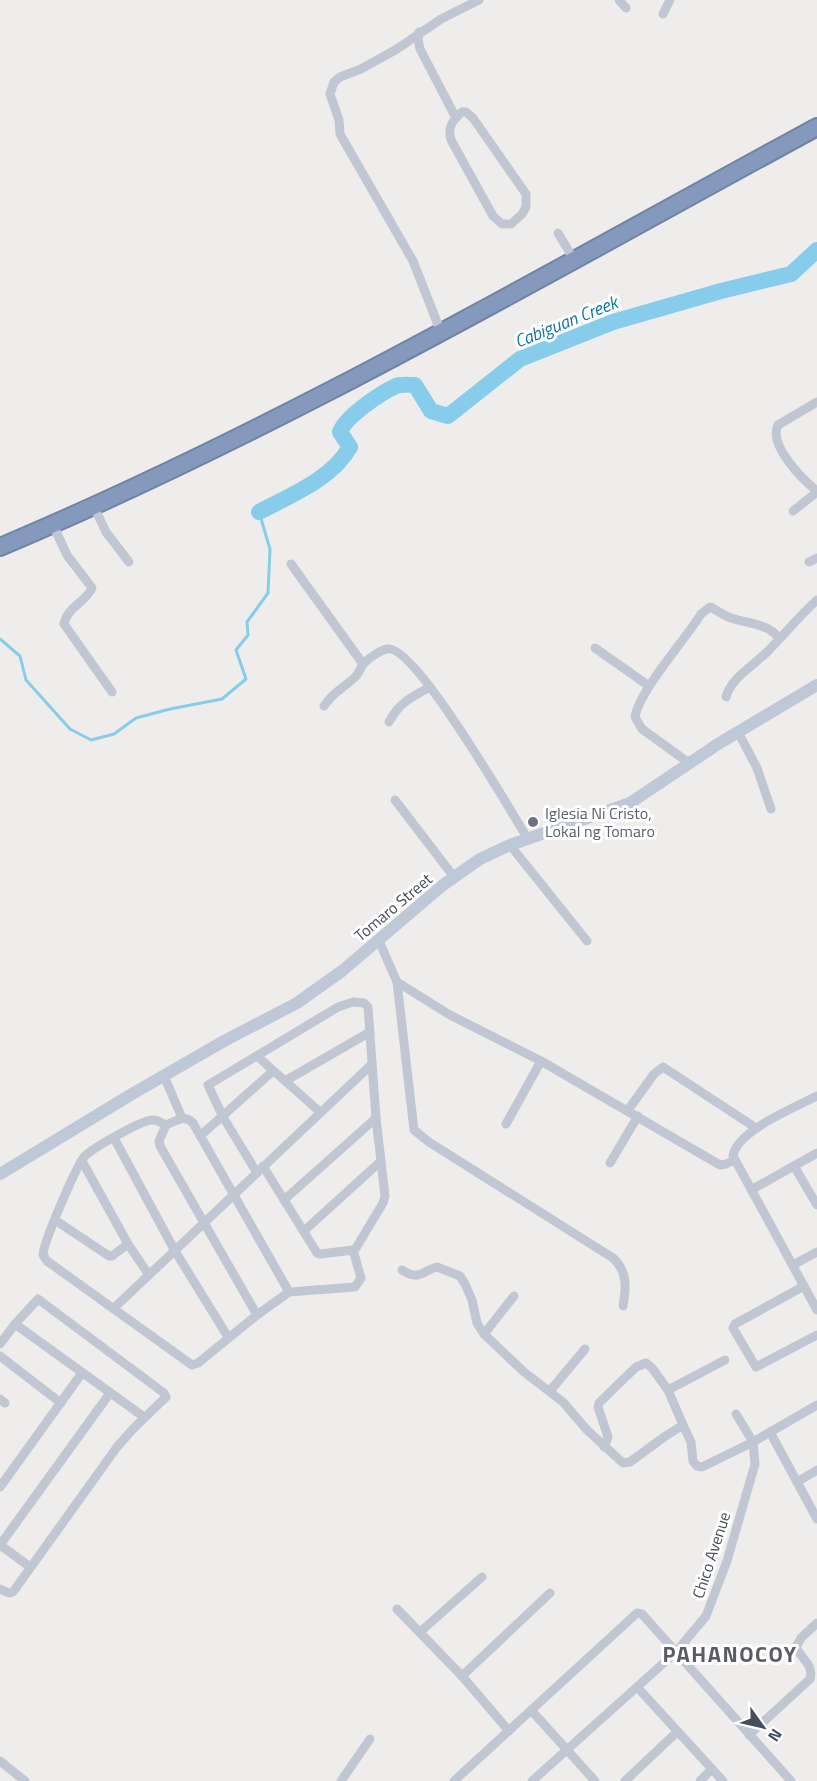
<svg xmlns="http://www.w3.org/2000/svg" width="817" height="1781" font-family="'Titillium Web',sans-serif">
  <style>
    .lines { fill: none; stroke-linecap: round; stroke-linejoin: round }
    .stream { stroke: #87ccea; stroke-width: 3 }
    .river { stroke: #87ccea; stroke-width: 16 }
    .highway-casing { stroke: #6f84a7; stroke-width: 20 }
    .street { stroke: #c0c7d2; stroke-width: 9 }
    .secondary { stroke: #bfc8d6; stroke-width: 12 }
    .highway { stroke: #8499bc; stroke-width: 16 }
    .worship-dot { fill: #6b7280; stroke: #fff; stroke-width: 2 }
    .labels { text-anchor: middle; stroke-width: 6; stroke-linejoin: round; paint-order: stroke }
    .worship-label { font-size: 16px; fill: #5b616d; stroke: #fff; text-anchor: start }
    .street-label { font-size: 16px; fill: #454e5a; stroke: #fff }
    .water-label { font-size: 18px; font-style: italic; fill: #0d75a4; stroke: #fff }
    .district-label { font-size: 22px; font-weight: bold; letter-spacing: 1.5px; fill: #595c61; stroke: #fff }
  </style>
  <rect width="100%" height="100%" fill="#efedec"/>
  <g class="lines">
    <path class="stream" d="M0,639L20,656L26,680L70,729L91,740L114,734L136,718L170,709L222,699L246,679L236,650L248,635L247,622L268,593L270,549L259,512"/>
    <path class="river" d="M259,512C291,495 332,479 350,447L340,432C346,416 381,393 396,386C401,384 409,385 415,385L431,411L448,416L520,359L613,322L721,291L791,274L817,250"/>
    <g class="highway-casing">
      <path id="highway" d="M0,547C282,428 548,273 817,127"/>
    </g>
    <g class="street">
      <path d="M619,0L626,8"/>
      <path d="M663,14L670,0"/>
      <path d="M419,32L418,39L420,49L456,118"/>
      <path d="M462,112H466L473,118L526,194V207L522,214L511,224H502L493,216L451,140C447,127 453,120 462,112Z"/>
      <path d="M558,233L576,263"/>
      <path d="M442,335L413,261L340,134L339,120L330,94L334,82L340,77L361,69L397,49L441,19L479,0"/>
      <path d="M817,402L778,425C768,445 802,479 817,491"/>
      <path d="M94,507L106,532L129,562"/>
      <path d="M793,511L817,492"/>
      <path d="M53,525L67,555L92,588C86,602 67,607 64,624L112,692"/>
      <path d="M809,562L817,558"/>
      <path d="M291,564L363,664"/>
      <path d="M595,648L649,686"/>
      <path d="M726,697C731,678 754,665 767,652C784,635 799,616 817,600"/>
      <path d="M324,706C334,691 341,690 354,678C359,674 360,668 364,663C369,658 381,650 387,649C415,644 511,812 528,839"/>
      <path d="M389,722C399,703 411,697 430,687"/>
      <path d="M738,732L757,768L771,809"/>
      <path d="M689,763L642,729L635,717C639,691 685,640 701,614L710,607C717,610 724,616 731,618C749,624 767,623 779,638"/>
      <path d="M395,800L454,877"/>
      <path d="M510,845L587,941"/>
      <path d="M379,941L397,982L414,1130L429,1142L613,1258C628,1271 626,1289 623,1306"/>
      <path d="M397,982L450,1015L541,1061L720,1165L726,1164L735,1160"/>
      <path d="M257,1056L320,1112"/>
      <path d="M164,1076L182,1118"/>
      <path d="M285,1081L370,1032"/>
      <path d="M817,1096C796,1107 736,1131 733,1156L817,1310"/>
      <path d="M628,1110L654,1074L663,1067L756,1128"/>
      <path d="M506,1124L541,1061"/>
      <path d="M166,1125C176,1121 184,1114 193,1123L289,1292"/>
      <path d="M200,1136L273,1071"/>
      <path d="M114,1138L175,1251L228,1337"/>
      <path d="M610,1163L638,1116"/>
      <path d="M794,1166L817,1205"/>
      <path d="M257,1173L223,1117L208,1085L338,1007L353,1002L364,1003L368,1007L376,1118L385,1196L383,1203L356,1248L353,1250L320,1254L317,1253L263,1166"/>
      <path d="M751,1190L817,1153"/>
      <path d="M284,1200L376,1118"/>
      <path d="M55,1220L109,1256H112L128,1244L82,1161"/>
      <path d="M304,1231L381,1161"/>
      <path d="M128,1244L149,1275"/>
      <path d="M793,1265L817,1252"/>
      <path d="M402,1270C419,1281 420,1272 437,1267L460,1276L465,1284L472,1300L477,1323L484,1334L524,1372L563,1402L587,1430L623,1463L630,1462L664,1437L683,1425L691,1442L693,1461L697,1466L702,1467L753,1442L817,1405"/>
      <path d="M804,1286L735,1324L733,1328L756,1367L817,1335"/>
      <path d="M114,1308L371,1065"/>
      <path d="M257,1315L160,1146L159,1141L166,1125C162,1123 157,1120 153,1120C143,1119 91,1149 84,1157C76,1167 43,1243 43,1255L47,1261L192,1365L198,1363L257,1315L289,1292L355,1287L361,1278L353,1250"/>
      <path d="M15,1324L144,1417"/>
      <path d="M484,1334L514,1296"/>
      <path d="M0,1344L15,1324L38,1299L164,1393L166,1397L133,1429L117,1447L13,1592L9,1593L0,1589"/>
      <path d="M0,1356L61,1403"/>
      <path d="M550,1391L585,1349"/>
      <path d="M0,1399L5,1403"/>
      <path d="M683,1425L668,1390L725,1360"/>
      <path d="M770,1432L817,1519"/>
      <path d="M604,1447L608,1437L598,1407L599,1403L636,1367L646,1363L652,1368L668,1390"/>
      <path d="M797,1482L817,1470"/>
      <path d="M0,1487L82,1373"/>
      <path d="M30,1567L0,1545L110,1393"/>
      <path d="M397,1609L462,1676"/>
      <path d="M420,1632L482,1577"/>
      <path d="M638,1688L723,1781"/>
      <path d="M531,1710L595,1781"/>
      <path d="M509,1731L462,1676L550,1593"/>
      <path d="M749,1735L810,1679C814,1664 801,1659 796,1647L801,1638L817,1623"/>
      <path d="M0,1761L25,1781"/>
      <path d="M341,1781L370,1739"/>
      <path d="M454,1781L637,1613L642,1614L791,1781"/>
      <path d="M532,1781L676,1652L706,1616L727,1561L755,1464L753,1442L736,1414"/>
      <path d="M625,1781L677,1732"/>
      <path d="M700,1781L712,1769"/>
    </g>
    <path class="secondary" d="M0,1174L132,1094L224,1041L297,1003L342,971L443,885L480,859L510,845L630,803L718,744L817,685"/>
    <use href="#highway" class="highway"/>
  </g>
  <circle class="worship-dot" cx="533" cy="822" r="6"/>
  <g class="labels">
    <g class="worship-label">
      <text x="545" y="819">Iglesia Ni Cristo,<tspan x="545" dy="18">Lokal ng Tomaro</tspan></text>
    </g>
    <g class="street-label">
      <text transform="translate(393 907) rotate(-40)" y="6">Tomaro Street</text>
      <text transform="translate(711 1555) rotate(-72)" y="6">Chico Avenue</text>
    </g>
    <g class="water-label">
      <text transform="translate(566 322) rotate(-22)" y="6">Cabiguan Creek</text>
    </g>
    <g class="district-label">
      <text x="730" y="1662">PAHANOCOY</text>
    </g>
  </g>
  <g transform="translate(763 1727) rotate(124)" stroke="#ffffff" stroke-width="4.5" paint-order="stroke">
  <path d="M0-4.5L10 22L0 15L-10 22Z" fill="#454e5a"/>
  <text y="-9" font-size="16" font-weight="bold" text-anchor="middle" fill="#454e5a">N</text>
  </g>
</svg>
